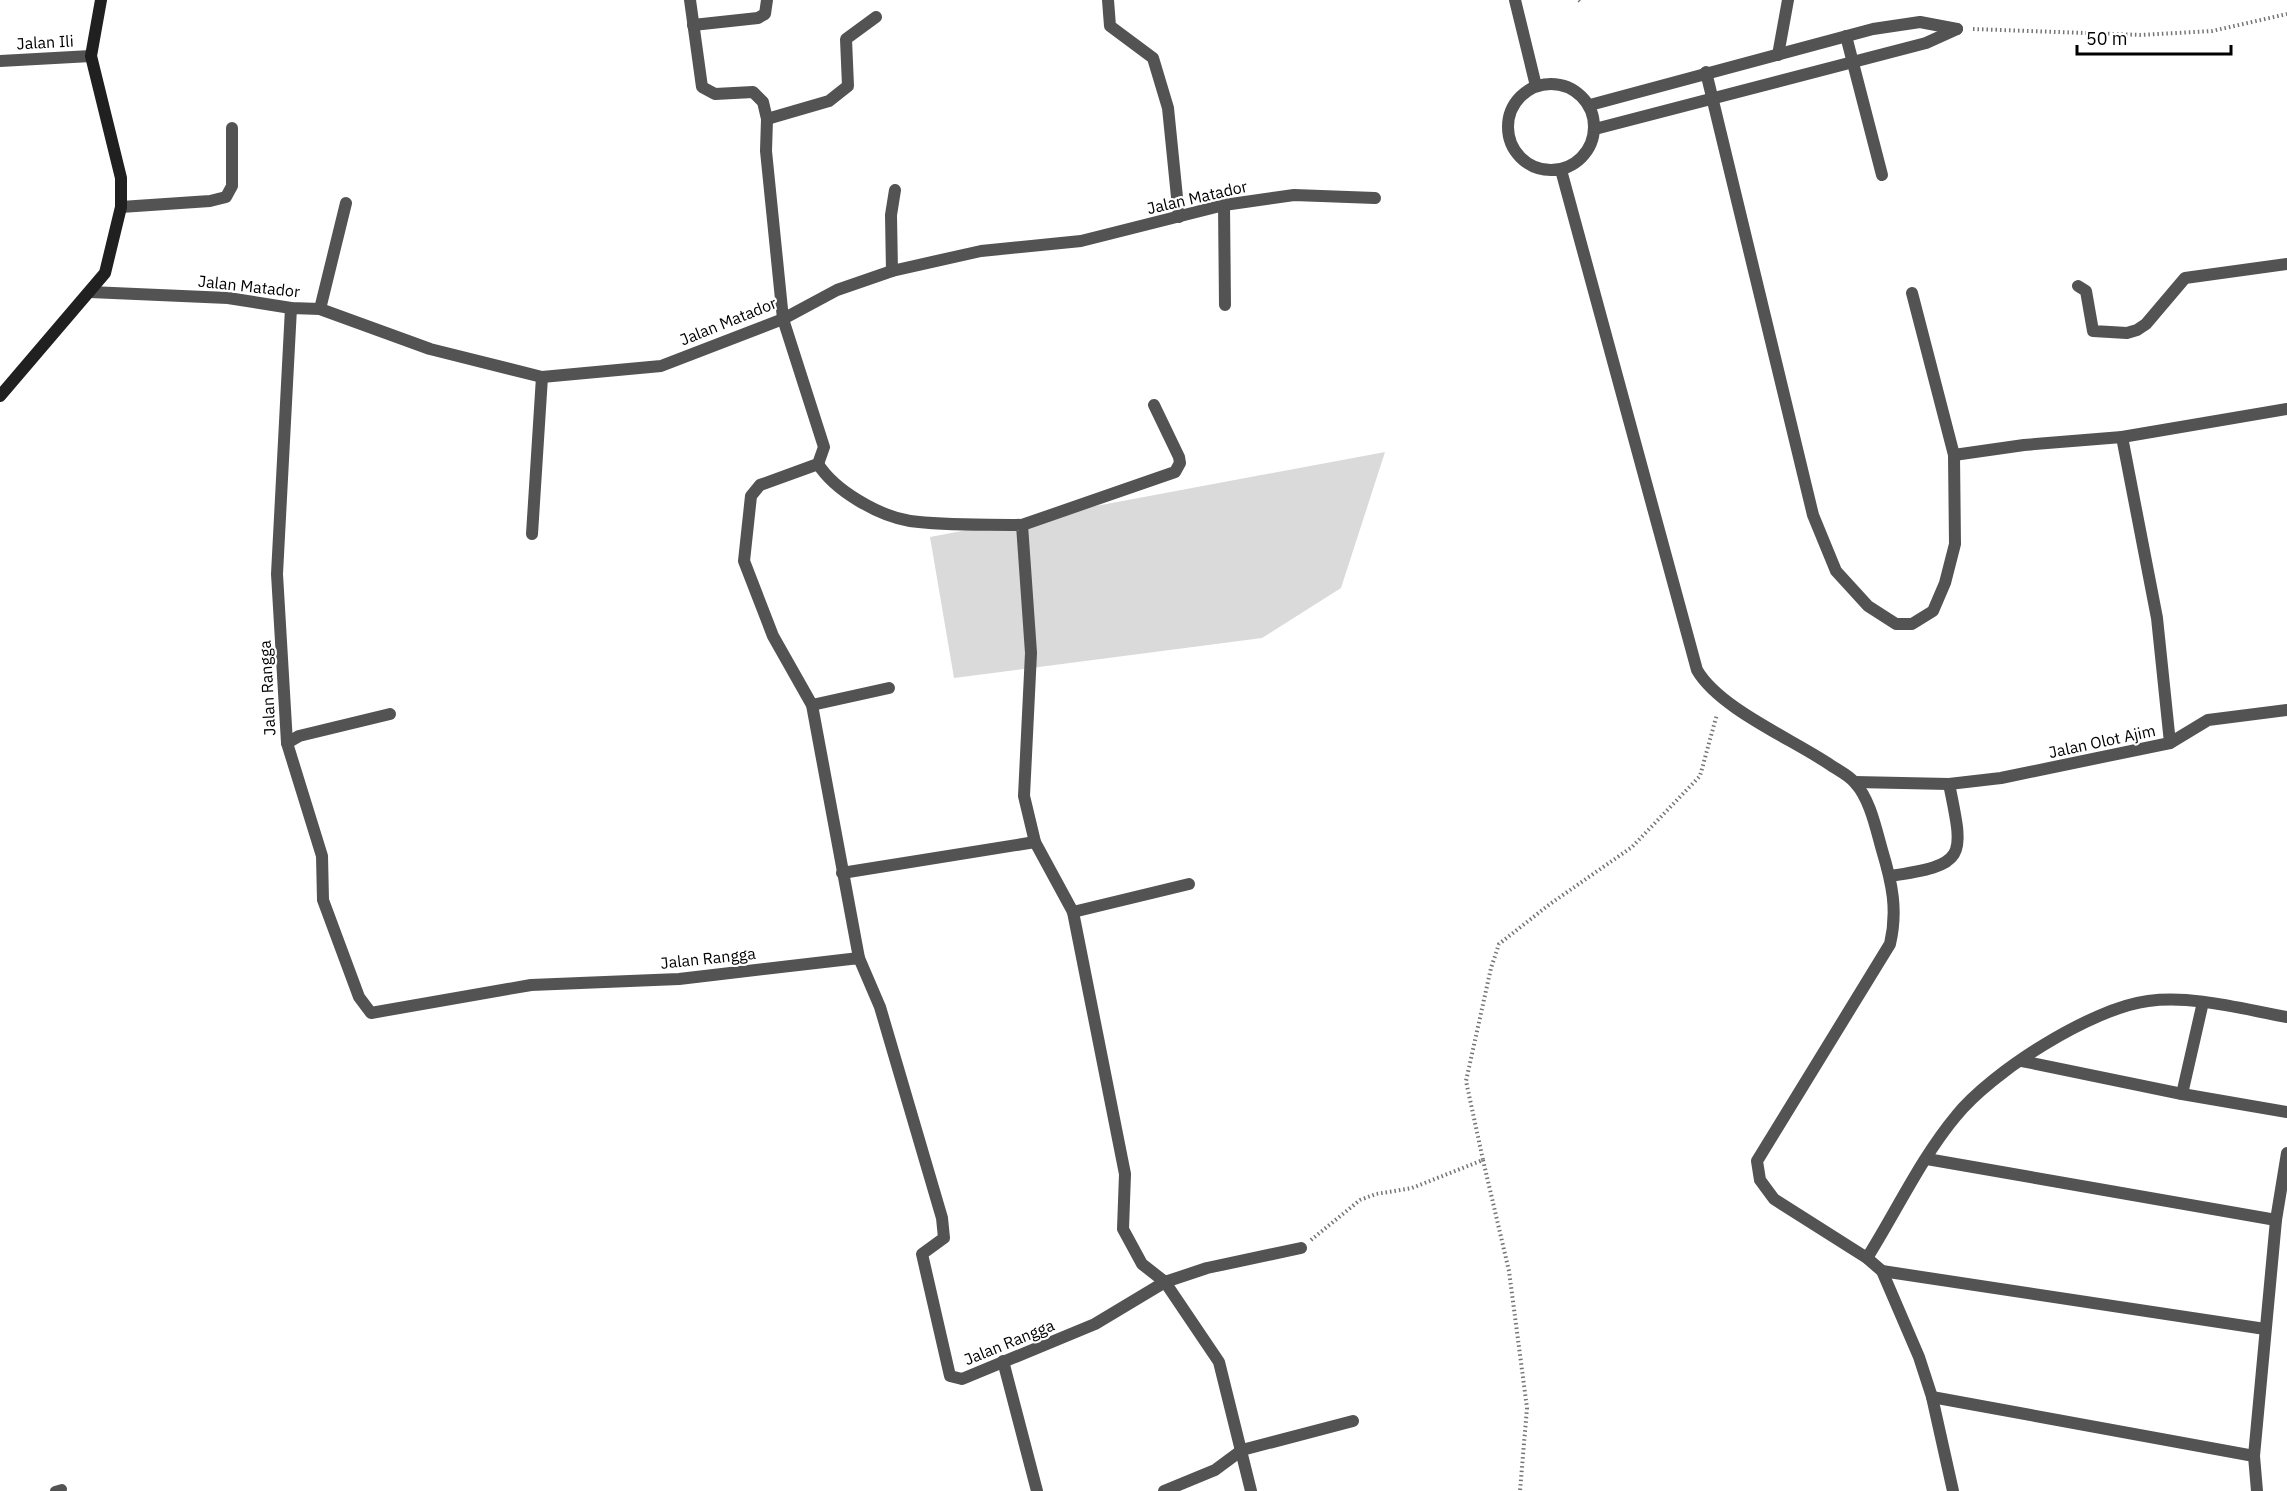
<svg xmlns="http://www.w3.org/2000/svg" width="2287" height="1491" font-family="'IBM Plex Sans',sans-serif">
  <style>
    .green { fill: #dadada }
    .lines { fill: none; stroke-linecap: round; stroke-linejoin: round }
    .path { stroke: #757575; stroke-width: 4; stroke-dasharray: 1.5 3; stroke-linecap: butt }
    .lane { stroke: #535353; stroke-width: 10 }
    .street { stroke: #535353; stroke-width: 12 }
    .secondary { stroke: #202020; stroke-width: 12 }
    .labels { text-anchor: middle; stroke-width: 4.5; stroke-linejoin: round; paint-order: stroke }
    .street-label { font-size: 16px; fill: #000; stroke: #fff }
  </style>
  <rect width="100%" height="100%" fill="#fff"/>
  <path class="green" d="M1385,452L1341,588L1262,638L954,678L930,537Z"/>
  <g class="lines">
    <g class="path">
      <path d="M1579,0L1580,1"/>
      <path d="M1973,29L2141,35L2212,31L2287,14"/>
      <path d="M1483,1160L1509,1271L1527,1408L1520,1491"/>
      <path d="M1311,1240L1360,1200L1376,1194L1412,1188L1483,1160L1466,1081L1491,968L1499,944L1550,904L1632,847L1700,776L1717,714"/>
    </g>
    <path class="lane" d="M55,1491L62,1489"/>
    <g class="street">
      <path d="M690,0L702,87L715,94L753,92L763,102L767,119L766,151L783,319L824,447L818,464L760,485L751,496L744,561L773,636L812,705L859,958"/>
      <path d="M1108,0L1110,26L1153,58L1168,108L1179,217"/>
      <path d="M1515,0L1536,86"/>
      <path d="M693,25L758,18L765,14L767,0"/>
      <path d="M1846,36L1882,175"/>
      <path d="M1778,55L1788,0"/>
      <path d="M0,61L91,56"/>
      <path d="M1706,72L1813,515L1836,571L1868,606L1896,624H1912L1933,611L1945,583L1955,544L1954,455L1912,293"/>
      <circle cx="1551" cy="127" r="43"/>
      <path d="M1590,105L1873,29L1920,22L1957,29"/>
      <path d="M767,119L829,101L848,86L846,39L876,17"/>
      <path d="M1595,129L1926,43L1957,29"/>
      <path d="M1561,170L1697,670C1719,708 1790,738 1829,764C1837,770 1849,775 1855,783C1870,799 1876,829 1882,850C1892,883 1898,910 1890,944L1757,1161L1760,1180L1774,1199L1867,1258L1882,1271L1919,1357L1932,1397L1953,1491"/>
      <path d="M1224,205L1225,305"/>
      <path d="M121,207L210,201L226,197L232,186V128"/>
      <path d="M892,271L891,215L895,190"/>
      <path d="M2078,286L2086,291L2093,331L2127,333L2137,330L2146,324L2185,278L2287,264"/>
      <path d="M90,292L228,298L291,308L320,309L430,349L542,377L661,366L783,319L837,290L892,271L981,251L1081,241L1224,205L1294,195L1375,198"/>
      <path d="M291,308L277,574L287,743L322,856L323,900L359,997L371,1013L531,985L679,979L859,958L880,1007L942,1218L944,1238L922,1254L950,1376L962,1379L1095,1324L1165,1282L1219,1362L1251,1491"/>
      <path d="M320,309L346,203"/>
      <path d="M2122,437L2287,409"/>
      <path d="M818,464C835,491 879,516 910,521C946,526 986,524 1022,525L1031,653L1024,796L1035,842L1073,912L1125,1174L1123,1229L1142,1264L1165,1282L1207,1268L1301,1248"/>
      <path d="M1022,525L1175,472L1180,463L1179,457L1154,405"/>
      <path d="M532,534L542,377"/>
      <path d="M812,705L889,688"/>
      <path d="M287,743L299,736L390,714"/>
      <path d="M2170,743L2208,720L2287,710"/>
      <path d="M1855,782L1949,784L2001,778L2170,743L2157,618L2122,437L2024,445L1954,455"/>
      <path d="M842,873L1035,842"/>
      <path d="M1890,876C1968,865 1964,857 1949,784"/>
      <path d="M1073,912L1189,884"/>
      <path d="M2022,1061L2182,1094L2287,1112"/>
      <path d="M2182,1094L2203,1002"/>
      <path d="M1927,1159L2276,1220"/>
      <path d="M1867,1258C1896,1212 1921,1158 1956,1116C1991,1072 2092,1008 2148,1001C2193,995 2242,1009 2287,1017"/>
      <path d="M1882,1271L2265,1329"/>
      <path d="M1003,1361L1037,1491"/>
      <path d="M1932,1397L2254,1456"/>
      <path d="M1164,1491L1215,1470L1242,1450L1353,1421"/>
      <path d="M2257,1491L2254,1456L2276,1220L2287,1153"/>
    </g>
    <path class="secondary" d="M0,396L105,273L121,207V178L91,56L101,0"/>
  </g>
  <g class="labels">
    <g class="street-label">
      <text transform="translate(45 42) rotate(-3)" y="6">Jalan Ili</text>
      <text transform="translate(1197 197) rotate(-13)" y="6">Jalan Matador</text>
      <text transform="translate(249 286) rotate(6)" y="6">Jalan Matador</text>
      <text transform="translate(728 321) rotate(-22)" y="6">Jalan Matador</text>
      <text transform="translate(267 688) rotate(-93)" y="6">Jalan Rangga</text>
      <text transform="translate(2102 741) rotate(-12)" y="6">Jalan Olot Ajim</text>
      <text transform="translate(708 958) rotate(-6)" y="6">Jalan Rangga</text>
      <text transform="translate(1009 1342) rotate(-22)" y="6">Jalan Rangga</text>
    </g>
  </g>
  <path d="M2077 45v9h154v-9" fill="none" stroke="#000000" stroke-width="3"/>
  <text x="2086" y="45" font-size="18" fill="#000000" stroke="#ffffff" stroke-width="4.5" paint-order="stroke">50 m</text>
</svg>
